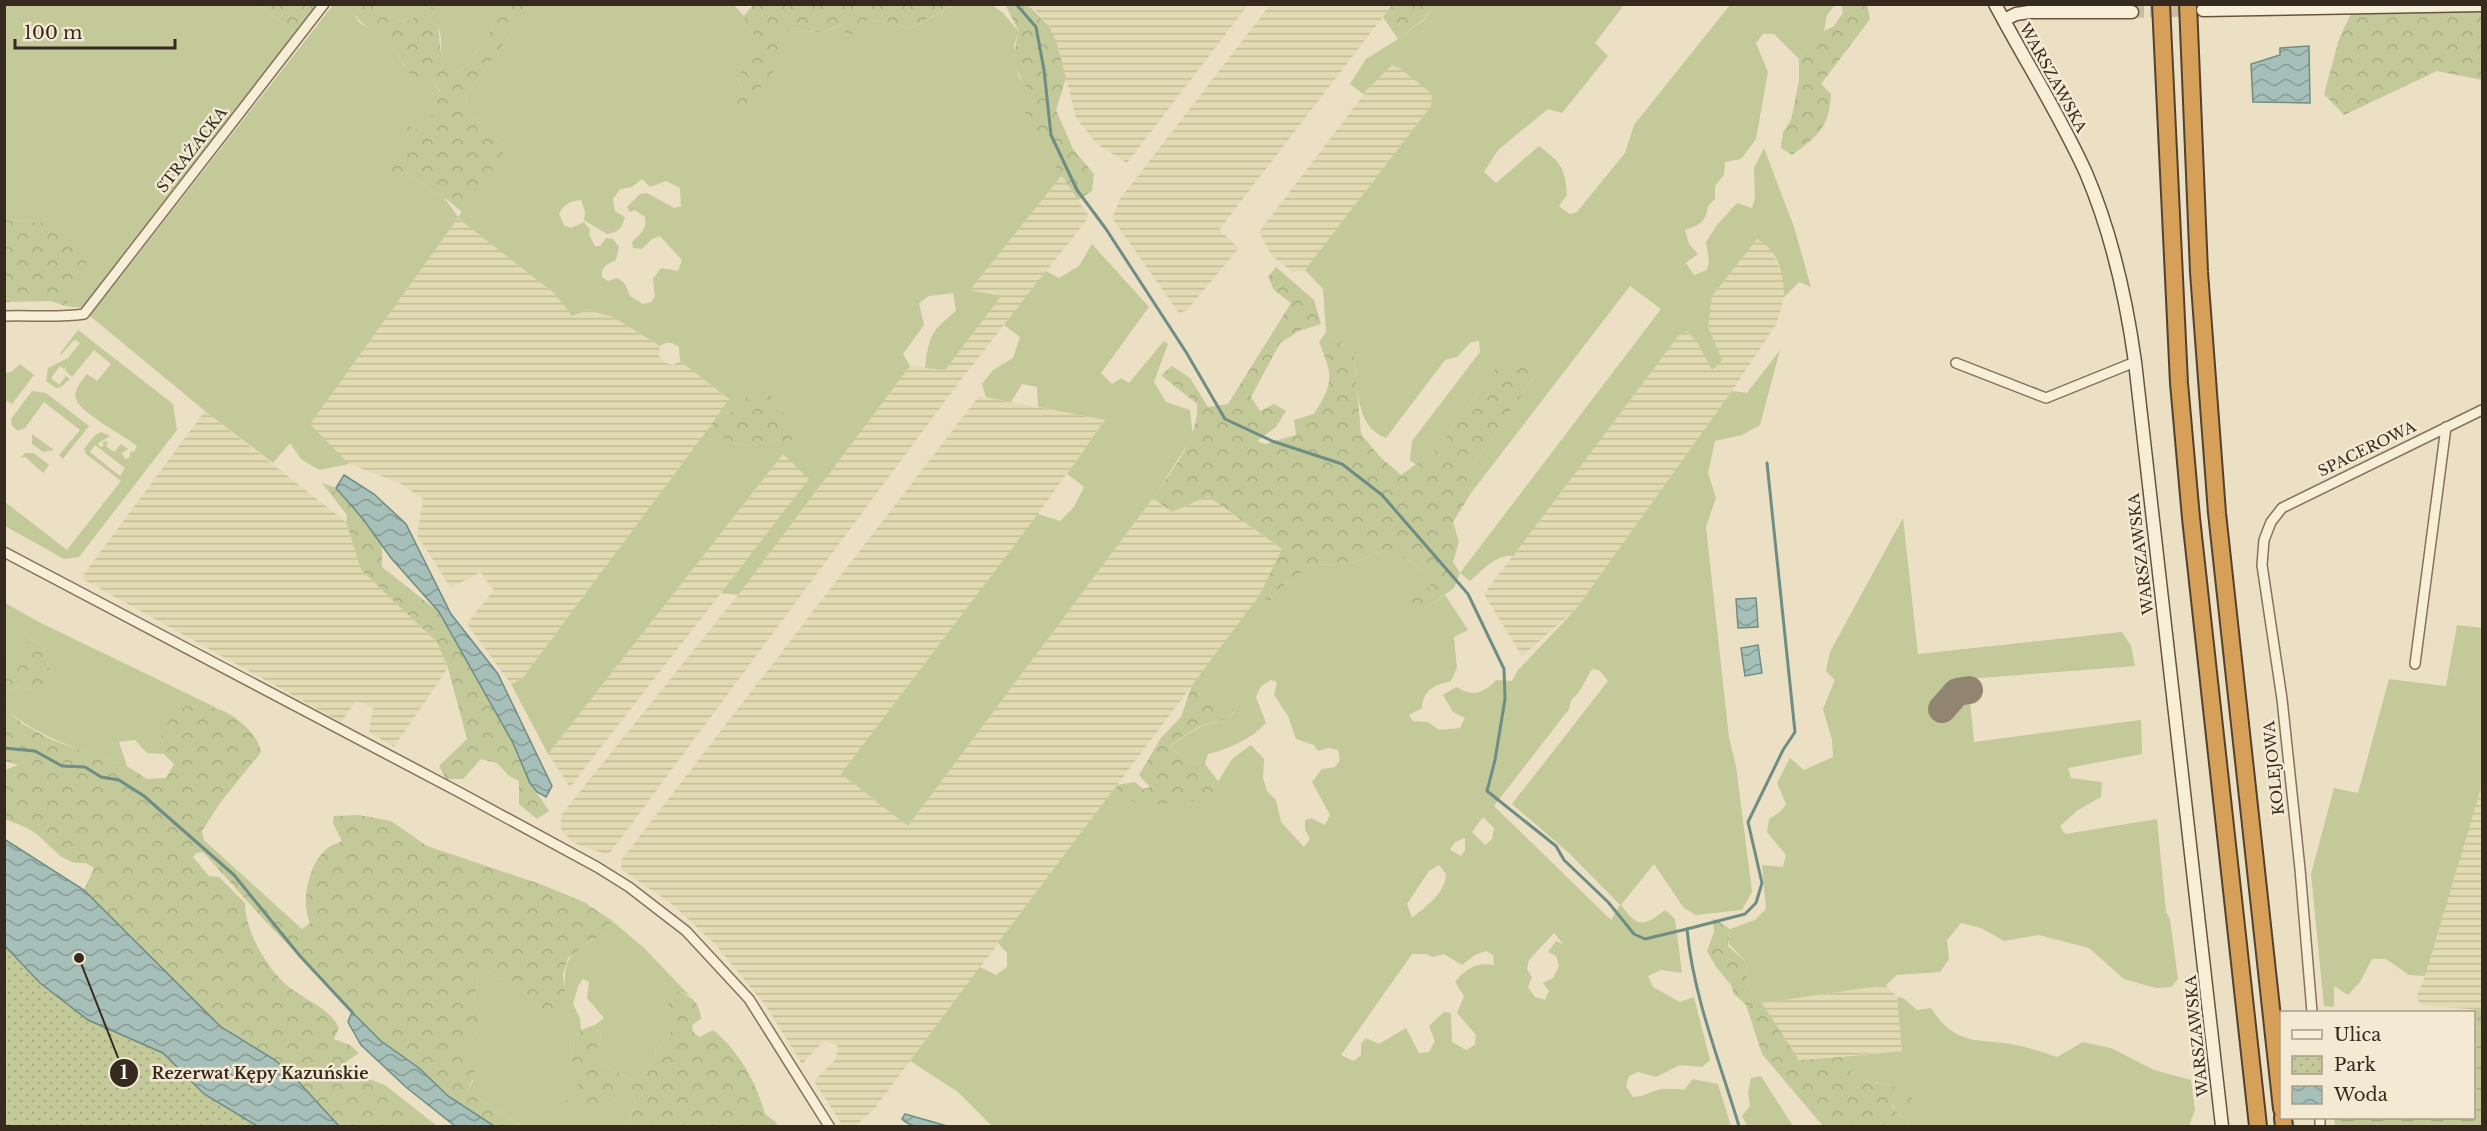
<svg xmlns="http://www.w3.org/2000/svg" width="2487" height="1131" font-family="'Libre Baskerville',serif">
  <style>
    .farmland { fill: url(#farmland-rules) }
    .grass { fill: #c3c998; fill-rule: evenodd }
    .forest { fill: url(#forest-crowns) }
    .wetland { fill: url(#wetland-marsh) }
    .park { fill: url(#park-dots) }
    .water { fill: url(#water-waves); stroke: #6d8d85; stroke-width: 1.5 }
    .lines { fill: none; stroke-linecap: round; stroke-linejoin: round }
    .stream { stroke: #6d8d85; stroke-width: 3 }
    .taxiway { stroke: #918572; stroke-width: 28 }
    .secondary-tunnel { stroke: #c8bca3; stroke-width: 12; stroke-dasharray: 12 6; stroke-linecap: butt }
    .street-casing { stroke: #85725b; stroke-width: 12 }
    .secondary-casing { stroke: #67533e; stroke-width: 15 }
    .highway-casing { stroke: #53402f; stroke-width: 20 }
    .street { stroke: #f7eed7; stroke-width: 9 }
    .secondary { stroke: #f7eed7; stroke-width: 12 }
    .highway { stroke: #d7a059; stroke-width: 16 }
    .labels { text-anchor: middle; stroke-width: 5; stroke-linejoin: round; paint-order: stroke }
    .street-label { font-size: 15px; fill: #362a1f; stroke: #f4ead3 }
    .leader { fill: none; stroke: #362a1f; stroke-width: 2 }
    .callout-dot { fill: #362a1f; stroke: #f4ead3; stroke-width: 2 }
    .mark-label { font-size: 18px; text-anchor: middle; font-weight: bold; fill: #fff }
    .callout-label { font-size: 16px; text-anchor: middle; font-weight: bold; fill: #362a1f; stroke: #f4ead3; stroke-width: 5; stroke-linejoin: round; paint-order: stroke }
  </style>
  <defs>
    <pattern id="farmland-rules" width="6" height="5" patternUnits="userSpaceOnUse" patternTransform="scale(1.5)"><rect width="6" height="5" fill="#e1dab2"/><path d="M0 2.5h6" fill="none" stroke="#c2bb99"/></pattern>
    <pattern id="forest-crowns" width="20" height="18" patternUnits="userSpaceOnUse" patternTransform="scale(1.5)"><rect width="20" height="18" fill="#c3c998"/><path d="M2 6a3 3 0 1 1 6 0M12 15a3 3 0 1 1 6 0" fill="none" stroke="#a8ad83"/></pattern>
    <pattern id="wetland-marsh" width="20" height="14" patternUnits="userSpaceOnUse" patternTransform="scale(1.5)"><rect width="20" height="14" fill="#c3c998"/><path d="M1 5h8M5 5V1M11 12h8M15 12V8" fill="none" stroke="#a8ad83"/></pattern>
    <pattern id="park-dots" width="8" height="8" patternUnits="userSpaceOnUse" patternTransform="scale(1.5)"><rect width="8" height="8" fill="#c3c998"/><path d="M2 2h.1M6 6h.1" fill="none" stroke="#a8ad83" stroke-width="1.8" stroke-linecap="round"/></pattern>
    <pattern id="water-waves" width="16" height="10" patternUnits="userSpaceOnUse" patternTransform="scale(1.5)"><rect width="16" height="10" fill="#a6bfb8"/><path d="M0 5q4-4 8 0t8 0" fill="none" stroke="#889b95"/></pattern>
  </defs>
  <rect width="100%" height="100%" fill="#ece0c4"/>
  <g class="farmland">
    <path d="M1031,5H1248L1127,163L1097,144L1076,118L1057,44L1049,26Z"/>
    <path d="M1270,5H1392L1219,230L1239,248L1187,310L1179,313L1112,218L1120,199Z"/>
    <path d="M1392,65L1401,69L1433,94L1431,106L1305,270L1293,272L1272,256L1259,232L1368,89Z"/>
    <path d="M1062,175L1089,217L960,381L610,853L605,854L574,843L561,830V815L738,595L910,366L945,369L1000,296L970,290Z"/>
    <path d="M458,218L555,294L572,316L588,310L613,317L660,346L659,356L665,363L673,365L680,361L730,400L522,679L511,684L467,624L494,590L480,572L451,588L417,535L423,499L400,483L349,464L309,425Z"/>
    <path d="M1757,239L1768,245L1784,276V297L1777,323L1732,391L1576,609L1522,656L1484,594L1679,335L1687,331L1697,342L1712,370L1721,360L1708,327L1712,296Z"/>
    <path d="M979,396L1105,420L1038,514L841,774L908,826L1153,498L1172,512L1208,496L1283,550L1259,596L874,1109L855,1126H843L814,1081L836,1059L838,1046L824,1041L802,1064L766,1006L715,944L673,905L621,869L622,859Z"/>
    <path d="M205,411L346,522L361,570L437,642L448,668L394,747L369,732L373,707L356,701L341,722L81,578Z"/>
    <path d="M783,454L810,479L570,787L548,754Z"/>
    <path d="M2482,785V1010L2427,1006L2419,1003L2417,996L2425,976Z"/>
    <path d="M1886,985L1897,997L1902,1051L1799,1060L1762,1003Z"/>
  </g>
  <g class="grass">
    <path d="M5,5H257L296,32L83,308L65,306L87,272L41,222L5,220Z"/>
    <path d="M333,5H347L359,22L381,36L395,50L404,66L430,80L440,92L431,117L407,141L391,180L404,172L444,197L458,217L503,155L502,145L469,113L466,96L527,12L530,5H734L744,16L745,24L764,45L737,77L742,88L743,108L758,89L781,31L823,32L844,24L867,20L889,22L910,29L954,5H992L1003,13L1019,32L1014,45L1018,75L1026,87L1048,152L1062,175L970,290L1001,296L945,370L925,368C929,336 931,331 956,311L953,293L929,296L919,303L924,325L903,354L910,366L738,595L721,593L809,479L783,454L548,754L511,684L522,679L711,425C717,437 730,443 744,446C750,447 765,441 773,441L783,453L793,438L736,411L718,415L729,399L680,361L679,347C671,342 668,341 660,346L613,317L588,310L572,316L555,294L458,218L310,424L349,464L319,470L301,459L290,443L273,463L205,411L90,316ZM642,179L650,187L666,181L680,188L681,206L674,208L647,193L640,194L627,207L630,212L635,210L645,217C647,230 641,233 632,242L633,248L642,249L652,239L660,236L682,260L678,271L661,268L653,279L655,296L651,302L643,304L630,296L625,284L618,278L608,281L602,277V271L606,265L616,260L619,247L613,239L606,238L600,246H595L589,234L590,230L584,222L571,228L564,225L559,214C564,204 570,201 581,200L585,212L584,220L607,234C619,232 622,228 625,217L615,211L613,199L620,189L632,187Z"/>
    <path d="M380,5H508L467,65L459,71C432,63 445,46 439,28C436,21 430,14 426,7L410,21L398,20Z"/>
    <path d="M1435,5H1624L1595,43L1608,56L1562,113L1548,109L1498,150L1484,172L1496,183L1539,146C1561,163 1565,167 1567,195L1559,206L1570,214L1577,212L1625,153L1634,125L1730,5H1835L1827,15L1824,31L1799,59L1774,34H1763L1756,43L1768,72L1756,139L1741,159L1725,162L1724,175L1715,186V199L1708,206C1706,222 1700,225 1685,230L1689,244L1698,254L1686,263L1694,275L1707,270L1709,261L1706,242L1717,225L1737,203L1752,208L1755,199L1754,168L1764,148L1794,227L1811,287L1799,282L1784,297C1784,274 1779,251 1757,239L1712,296L1708,327L1722,360L1712,370L1697,342L1687,331L1679,335L1513,556C1496,554 1482,571 1470,581L1460,573L1661,309L1630,286L1471,493L1466,475L1537,373L1495,369L1436,451L1416,465L1410,460L1412,441L1480,352L1479,341L1471,342L1457,357L1445,360L1386,438C1354,426 1358,385 1354,355L1326,332L1323,289L1305,270L1431,106L1432,94L1401,69L1392,65L1363,94L1350,84L1366,59L1398,39L1424,20Z"/>
    <path d="M1092,244L1149,307L1101,373L1112,384L1121,378L1129,383L1164,341L1168,344L1154,382L1166,402L1190,410L1193,436L1153,498L908,826L841,774L1038,514L1060,521L1074,507L1084,487L1067,474L1105,420L1038,407L1037,387L1022,384L1011,402L986,397L982,384L993,370L1013,358L1020,337L1004,325L1046,271L1059,278L1079,266Z"/>
    <path d="M78,330L173,404L177,430L79,557L64,559L5,526V502L67,550L121,481L86,454L84,449L95,435L101,432L110,436L97,444L101,447L104,445L102,443L106,441L108,443L106,446L114,452L121,444L128,449L122,453L125,459L129,458L131,451L134,452L137,446C125,436 79,412 76,399C73,390 82,381 87,374L97,381L111,364L94,350L72,377L65,370L67,365L64,369L60,366L51,378L59,385L66,376L70,379L61,387L56,388L46,381L48,368L68,358L80,343L76,340L73,341L62,354L59,355ZM95,445L125,468L120,476L90,452Z"/>
    <path d="M1780,350L1760,425L1742,435L1715,441L1708,473L1716,498L1706,527L1729,738L1736,766L1752,892L1742,910L1696,915L1684,908L1654,864L1621,905C1638,928 1643,927 1665,910L1675,919L1682,973L1661,970L1648,976L1653,987L1680,1002L1694,997L1710,1060L1702,1067L1680,1065L1656,1077L1638,1072L1629,1076L1626,1086L1633,1097C1643,1097 1649,1092 1658,1090C1667,1088 1675,1089 1684,1090L1693,1079L1718,1084L1731,1126H1247L1245,1125L1244,1126H992L958,1092L910,1061L980,967L996,975L1007,967V953L998,943L1117,785L1118,794L1207,799L1232,759L1251,745L1264,759L1263,778L1267,791L1276,800L1281,822L1301,844L1304,847L1310,839L1305,829V820L1311,818L1325,825L1330,815L1312,782L1322,769L1335,767L1340,760L1338,750L1329,748L1318,751L1314,745L1296,739L1288,716L1274,695L1277,682L1271,680L1261,686L1256,697L1266,723C1251,739 1229,749 1208,754L1205,764L1190,762L1169,747C1188,733 1204,722 1228,720L1234,711L1205,706L1197,699L1200,690L1192,685L1259,596L1270,601L1285,584L1297,581L1303,566L1352,563L1385,550C1403,558 1426,565 1432,586L1411,599L1426,608L1445,595L1468,630L1454,637L1457,668L1451,681C1435,685 1423,689 1422,708L1409,715L1413,721L1428,722L1439,730L1460,728L1465,718L1453,712L1443,695L1456,687C1473,697 1483,694 1496,680L1512,681L1518,670L1576,609L1732,391L1747,393ZM1592,669L1599,670L1608,681L1512,804L1570,854L1620,905L1611,920L1494,806L1569,709L1572,699C1580,694 1586,678 1592,669ZM1483,817L1494,828L1492,839L1485,845L1472,832ZM1465,838V850L1461,856L1450,850L1455,842ZM1439,865L1446,874C1446,893 1425,907 1412,918L1407,904L1429,871ZM1554,933L1563,944L1556,941L1548,952L1556,956L1559,966L1553,978L1543,983L1549,991L1545,1000L1535,997L1528,987L1532,977L1527,969L1529,960ZM1486,951L1493,955L1494,965C1476,962 1467,968 1455,982L1464,996L1457,1013L1476,1035L1475,1045L1466,1050L1452,1042L1451,1013L1444,1012L1429,1026L1435,1041L1429,1052L1419,1053L1406,1028L1379,1044L1366,1038L1361,1044V1055L1354,1061L1341,1055L1412,954H1426L1433,957L1444,954L1462,965L1475,955Z"/>
    <path d="M20,364L34,375L12,404L5,400V373L11,372Z"/>
    <path d="M32,391L46,393L89,426L63,459L59,455L80,430L44,402L25,428L18,431L12,426L11,419Z"/>
    <path d="M32,434L54,450L43,452L32,444Z"/>
    <path d="M25,453H34L49,465L43,473L25,457L20,458Z"/>
    <path d="M1903,518L1918,654L2122,632L2131,646L2135,666L1968,679L1974,742L2141,720L2142,754L2068,768L2071,778L2102,782L2101,797L2078,810L2060,826L2065,834L2157,819L2166,912L2170,919L2178,979L2171,987L2156,988L2124,979L2089,948L2039,935L2004,941L1981,928L1961,923L1947,940L1949,959L1940,972L1897,975L1886,985L1762,1003L1748,987L1746,962L1729,944L1730,929L1755,920L1766,909L1762,865L1783,867L1786,855L1767,832L1769,819L1781,811L1786,804L1777,783L1790,758L1804,770L1833,757L1832,740L1823,709L1835,680L1826,671L1830,652Z"/>
    <path d="M5,603L41,623L217,708L186,706L161,732L164,754L147,753L135,740L119,742L127,766C84,751 41,739 5,709V693L15,687L34,690L49,669L43,647L31,638L5,666Z"/>
    <path d="M2457,625L2482,628V785L2425,976L2409,975L2386,959H2372L2360,982L2348,995L2334,986V1007L2324,1006L2311,874L2334,788L2358,793L2389,679L2446,686Z"/>
    <path d="M611,920L644,948L690,996L679,992L678,1022L656,1050L654,1062L641,1080H633L604,1065L595,1052L601,1037L595,1025L604,1018L587,998L589,982L583,979L578,986L573,1004L580,1018L581,1030L570,1041C574,1082 573,1081 603,1109L620,1095H631L635,1100L629,1126H521L468,1091L473,1081L467,1045L480,1029V1017L474,1000L478,975L487,970L495,977L511,980L540,1009L566,995C561,956 573,948 607,934Z"/>
    <path d="M1897,997L1903,998L1917,1010L1931,1008C1957,1049 1980,1037 2021,1046C2033,1049 2045,1053 2057,1057L2083,1042L2111,1048L2154,1070L2191,1080L2195,1110L2189,1126H1914C1895,1113 1892,1109 1891,1085L1857,1079L1841,1057L1902,1051Z"/>
    <path d="M1761,1076L1793,1126H1747L1742,1116L1750,1106L1748,1092L1751,1078Z"/>
  </g>
  <g class="forest">
    <path d="M257,5H317L296,32Z"/>
    <path d="M347,5H380L398,20L410,21L426,7H435C437,15 439,24 439,32C440,49 439,65 459,71L467,65L508,5H530L527,12L466,96L469,113L503,146V155L462,212L444,197L404,172L391,181L386,175L407,141L397,128L402,122L417,130L431,117L440,91L430,80L413,78C405,68 400,56 392,47C376,31 358,24 347,5Z"/>
    <path d="M753,5V4L953,5L910,29L889,22L867,20L860,33L846,35L843,24L823,32L781,31L782,61L743,108L733,103L742,88L737,77L763,45L745,24L744,16Z"/>
    <path d="M1008,5H1028L1049,26L1057,44L1066,78L1056,110L1073,149L1094,174L1092,191L1078,200L1031,128L1020,100L1026,87C1014,70 1012,51 1019,32L1006,6Z"/>
    <path d="M1392,5V4L1435,5L1424,19L1398,39L1383,17Z"/>
    <path d="M1842,5H1867L1870,19L1821,84L1831,94C1829,128 1818,136 1792,155L1781,148L1783,132L1791,120L1799,81V59L1824,31L1834,26L1843,13Z"/>
    <path d="M2355,5H2482V80L2437,71L2344,115L2324,94L2339,39Z"/>
    <path d="M4,220L41,222L85,254L88,272L65,306L51,301L5,302Z"/>
    <path d="M1276,267L1314,300L1321,324L1299,331L1280,343L1251,397L1260,411L1274,404L1286,411L1276,427L1257,441L1265,444L1296,435L1294,420L1314,414C1334,382 1333,377 1319,342L1326,332L1354,355L1361,434L1379,456L1401,475L1436,451L1495,369L1521,363L1537,373L1466,475L1471,493L1453,522L1459,542L1453,562L1460,573L1454,588L1426,608L1413,606L1410,599L1431,586C1427,565 1403,558 1385,550L1352,563L1303,566L1297,581L1285,584L1270,601L1259,596L1282,549L1208,496L1172,512L1153,498C1171,470 1199,440 1197,404L1161,375L1172,366L1190,378L1208,407L1228,404L1291,303L1274,290L1268,277Z"/>
    <path d="M768,392C780,407 789,419 793,438L783,454L773,441C765,441 750,447 744,446C730,443 717,437 711,425L718,415L736,411L747,396Z"/>
    <path d="M322,483L336,488L363,519L382,545V567L439,612L513,743L530,783L549,811L537,819L519,804V781L509,776L497,763L481,759L463,779H446L439,766L467,739L448,668L437,642L361,570L346,522L347,515Z"/>
    <path d="M31,638L43,647L49,669L44,684L34,690L15,687L5,693V666Z"/>
    <path d="M1192,685L1200,690L1197,699L1205,706L1222,700L1234,710L1228,720C1205,721 1187,732 1169,747L1190,762L1205,764L1218,781L1208,799C1180,802 1142,811 1118,794L1117,785L1135,782L1143,789L1150,787L1139,775L1161,738L1181,717Z"/>
    <path d="M186,706C195,707 205,706 214,708C233,712 258,733 261,752L220,803L202,831L204,840L302,929L310,923C300,902 309,861 329,847C332,845 338,843 342,841L333,823L334,816L359,815L391,821L427,846L540,884L584,902L611,920L607,934L588,942L568,958L563,974L566,995L559,1015L540,1009L511,980L495,977L487,970L478,976L474,1000L480,1017V1029L467,1045L475,1074L468,1091L521,1126H494L448,1096L419,1068L381,1041L266,922L203,852L196,853L193,857L209,876L219,877L245,903C245,931 267,969 289,987C306,1001 330,1008 339,1028L334,1039L350,1045L359,1053L346,1062L366,1078L385,1085L437,1126H339L294,1077L275,1060L221,1027L84,890L94,868L86,863C63,866 52,846 35,833C27,827 14,823 5,819V770L18,765L5,761L4,708L23,724L52,740L127,766L147,779L166,778L174,764L164,754L161,732L171,718Z"/>
    <path d="M1713,918L1730,929L1728,946L1746,962L1748,987L1762,1003L1799,1060L1841,1057L1857,1079L1891,1085L1912,1095L1911,1105H1892L1900,1116L1914,1126H1823L1762,1054L1746,1005L1734,994L1731,985L1716,967L1707,951L1714,932Z"/>
    <path d="M678,992C694,998 699,1002 701,1019L692,1025L693,1032L699,1037L713,1030C739,1051 756,1082 765,1114L776,1122L778,1126H629L635,1100L631,1095H620L603,1109L577,1111L566,1101L578,1086L573,1071L570,1041L581,1030L595,1025L601,1037L595,1052L604,1065L633,1080H641L654,1062L656,1050L678,1022L667,1007L671,996Z"/>
    <path d="M2470,1010H2482V1027L2474,1028V1012H2465Z"/>
  </g>
  <path class="wetland" d="M2482,1027V1126H2335L2334,1118H2474V1028Z"/>
  <path class="park" d="M4,839L84,890L221,1027L275,1060L294,1077L339,1126H5Z"/>
  <g class="water">
    <path d="M2309,46L2310,103L2253,102L2251,64L2280,55V48Z"/>
    <path d="M344,475L374,494L406,524L451,614L498,674L552,786L546,797L537,792L530,783L513,743L439,612L391,558L363,519L336,488Z"/>
    <path d="M1756,598L1758,627L1738,628L1736,599Z"/>
    <path d="M1758,645L1762,673L1745,676L1741,648Z"/>
    <path d="M4,839L84,890L221,1027L275,1060L294,1077L339,1126H257L204,1094L163,1053L88,1020L40,983L5,946Z"/>
    <path d="M352,1012L381,1041L419,1068L448,1096L494,1126H455L407,1088L361,1045L348,1022Z"/>
    <path d="M905,1114L947,1126H948C934,1127 912,1130 902,1119Z"/>
  </g>
  <g class="lines">
    <g class="stream">
      <path d="M1016,4L1036,27L1044,70L1051,135L1077,190L1106,229L1186,352L1225,419L1272,441L1342,464L1382,495L1468,594L1504,669L1505,699L1495,760L1487,791L1556,846L1564,860L1608,902L1634,934L1645,939L1687,929"/>
      <path d="M4,748L35,751L62,766L85,767L101,777L119,780L144,796L234,875L300,956L352,1012"/>
      <path d="M1739,1126C1720,1062 1693,996 1687,929L1745,914L1756,903L1762,883L1748,822L1783,750L1795,732L1767,463"/>
    </g>
    <path class="taxiway" d="M1942,709L1957,692L1969,690"/>
    <path class="secondary-tunnel" d="M2132,12L2203,10"/>
    <g class="street-casing">
      <g id="street">
        <path d="M4,316C31,315 58,318 84,314L324,4"/>
        <path d="M1956,363L2046,398L2135,362"/>
        <path d="M4,552L457,791L597,867L629,887L686,931L749,999L829,1126"/>
        <path d="M2415,664L2446,427"/>
        <path d="M2312,1012L2300,869L2282,699L2262,565L2264,540L2271,522L2282,508L2482,410"/>
        <path d="M2320,1118V1126"/>
      </g>
    </g>
    <g class="secondary-casing">
      <g id="secondary">
        <path d="M1995,4C2025,61 2060,115 2086,173C2112,234 2126,297 2135,362L2222,1126"/>
        <path d="M2203,10L2482,5"/>
        <path d="M2004,20L2016,14L2029,12H2132"/>
      </g>
    </g>
    <g class="highway-casing">
      <g id="highway">
        <path d="M2161,4L2179,383L2191,518L2258,1126"/>
        <path d="M2188,4L2199,272L2217,513L2282,1109"/>
        <path d="M2283,1118L2284,1126"/>
      </g>
    </g>
    <use href="#street" class="street"/>
    <use href="#secondary" class="secondary"/>
    <use href="#highway" class="highway"/>
  </g>
  <g class="labels">
    <g class="street-label">
      <text transform="translate(2053 78) rotate(61)" y="5">WARSZAWSKA</text>
      <text transform="translate(192 150) rotate(-52)" y="5">STRAŻACKA</text>
      <text transform="translate(2367 449) rotate(-26)" y="5">SPACEROWA</text>
      <text transform="translate(2141 554) rotate(-97)" y="5">WARSZAWSKA</text>
      <text transform="translate(2274 768) rotate(-96)" y="5">KOLEJOWA</text>
      <text transform="translate(2197 1036) rotate(-96)" y="5">WARSZAWSKA</text>
    </g>
  </g>
  <path class="leader" d="M79 958L124 1073"/>
  <g class="callout-dot">
    <circle cx="79" cy="958" r="6"/>
    <circle cx="124" cy="1073" r="15"/>
  </g>
  <g class="mark-label">
    <text x="124" y="1079">1</text>
  </g>
  <g class="callout-label">
    <text x="260" y="1079">Rezerwat Kępy Kazuńskie</text>
  </g>
  <rect width="2487" height="1131" fill="none" stroke="#362a1f" stroke-width="12"/>
  <rect x="2280" y="1011" width="195" height="108" fill="#f4ead3" stroke="#a89d8b" stroke-width="1.5"/>
  <rect x="2292" y="1030" width="30" height="9" fill="#f7eed7" stroke="#a89d8b" stroke-width="1.5"/>
  <text x="2334" y="1041" font-size="18" fill="#362a1f">Ulica</text>
  <rect x="2292" y="1056" width="30" height="18" fill="url(#park-dots)" stroke="#a89d8b" stroke-width="1.5"/>
  <text x="2334" y="1071" font-size="18" fill="#362a1f">Park</text>
  <rect x="2292" y="1086" width="30" height="18" fill="url(#water-waves)" stroke="#a89d8b" stroke-width="1.5"/>
  <text x="2334" y="1101" font-size="18" fill="#362a1f">Woda</text>
  <path d="M15 39v9h160v-9" fill="none" stroke="#362a1f" stroke-width="3"/>
  <text x="24" y="39" font-size="18" fill="#362a1f" stroke="#f4ead3" stroke-width="4.5" paint-order="stroke">100 m</text>
</svg>
